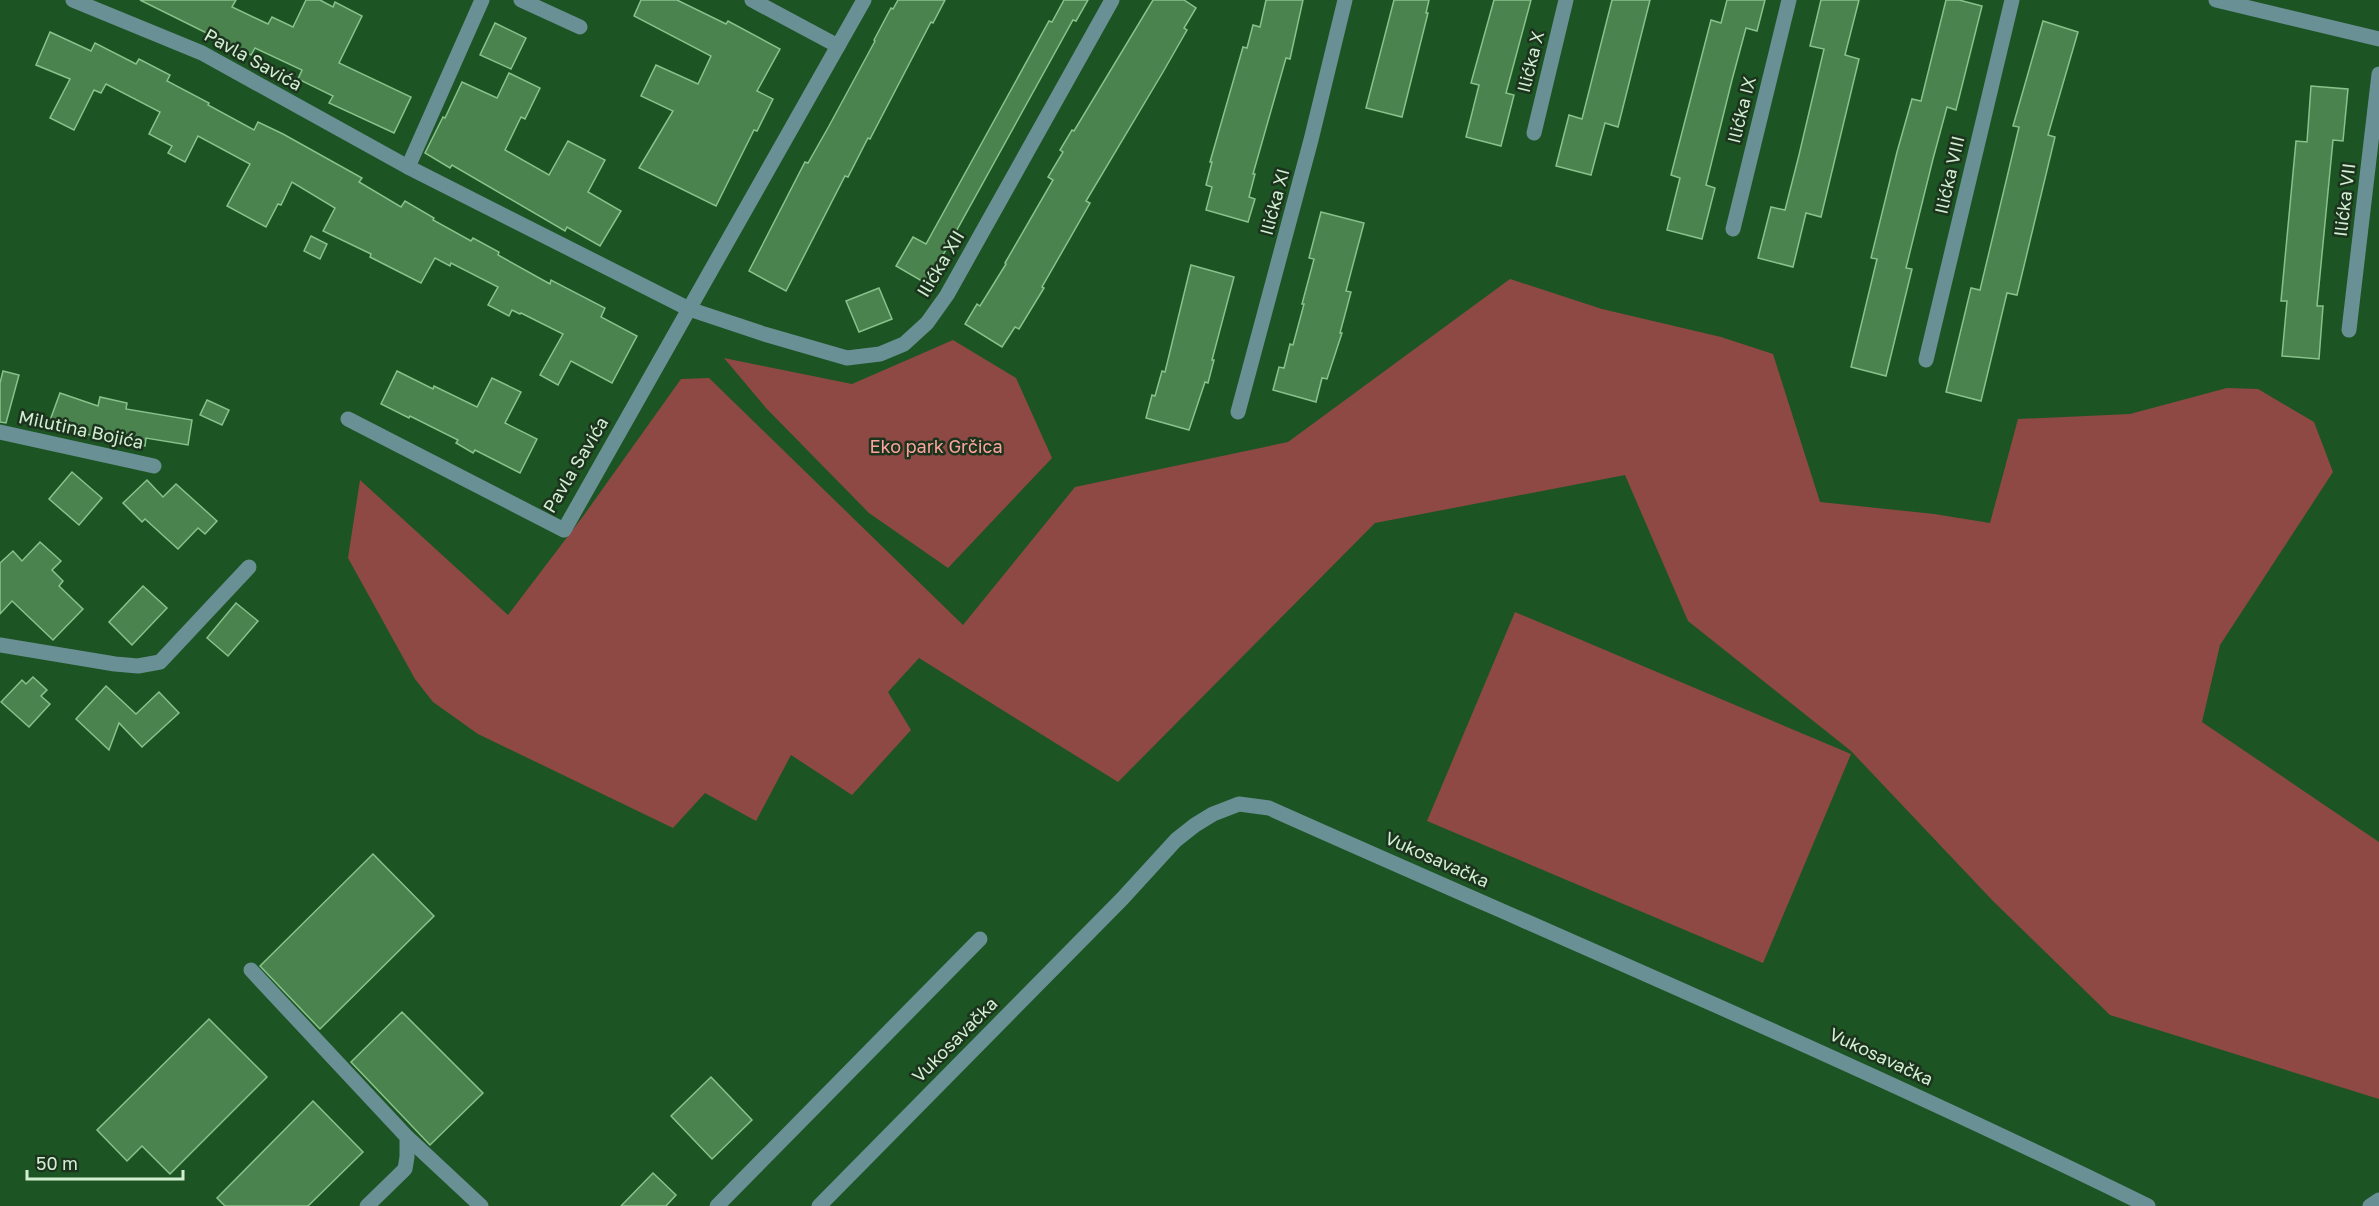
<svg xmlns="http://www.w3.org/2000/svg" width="2379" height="1206" font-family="'Golos Text',sans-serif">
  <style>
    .green { fill: #8f4944 }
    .building { fill: #4a834e; stroke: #89c28b; stroke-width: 1.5 }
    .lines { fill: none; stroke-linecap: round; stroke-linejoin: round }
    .minor { stroke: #699095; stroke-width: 15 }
    .labels { text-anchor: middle; stroke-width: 5; stroke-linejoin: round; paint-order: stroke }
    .street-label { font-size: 18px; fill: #d2efd2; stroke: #1c331e }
    .park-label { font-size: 18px; fill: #fca49c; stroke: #1c331e }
  </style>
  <rect width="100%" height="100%" fill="#1d5423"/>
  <g class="green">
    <path d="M1510,279L1602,309L1721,337L1773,354L1820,502L1934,514L1990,523L2018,419L2130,414L2227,388L2258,389L2314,422L2333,472L2220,645L2202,722L2379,842V1099L2110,1015L1992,900L1851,751L1688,621L1625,475L1375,523L1118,782L919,658L888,692L911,730L852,795L791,755L756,821L705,793L673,828L478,734L433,702L415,679L348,558L360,480L508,615L584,515L681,379L709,378L963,625L1075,487L1288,442Z"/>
    <path d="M953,340L1016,378L1052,458L948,568L869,513L766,408L724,358L852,384Z"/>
    <path d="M1515,612L1851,754L1763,963L1427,821Z"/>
  </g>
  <g class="building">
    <path d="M140,0H236L232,7L268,24L272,17L293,27L306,0H320L333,7L335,2L362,16L339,63L411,97L394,133L329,103L333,96L298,79L302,70L255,48L251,55Z"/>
    <path d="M641,0H677L726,24L728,21L780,49L757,91L773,99L757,131L754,130L716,206L639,168L673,111L641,96L656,65L698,84L711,56L634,16Z"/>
    <path d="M898,0H945L933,23L931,22L870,139L868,138L848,177L845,176L786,291L749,271L805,162L808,163L829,126L875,41L874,40L891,8L893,9Z"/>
    <path d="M1064,0H1088L1076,21L1073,20L927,284L896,266L913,237L926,244L1049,21L1052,22Z"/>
    <path d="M1153,0H1184L1196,8L1184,28L1187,30L1163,72L1086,201L1090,203L1042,287L1044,288L1019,329L1015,327L1002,347L965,324L977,304L980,306L1006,264L1005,263L1053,180L1048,177L1063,152L1060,150L1072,130L1074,131Z"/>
    <path d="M1266,0H1303L1290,59L1286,58L1253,174H1255L1249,197L1255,199L1248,222L1206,210L1212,187L1206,185L1212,162H1210L1243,47L1247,48L1253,25L1260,27Z"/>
    <path d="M1394,0H1429L1426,13H1428L1402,117L1366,108Z"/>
    <path d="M1494,0H1531L1506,93L1514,95L1501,146L1466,137L1479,85L1471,83Z"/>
    <path d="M1612,0H1650L1618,127L1605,123L1591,175L1556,166L1569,115L1582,119Z"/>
    <path d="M1727,0H1765L1757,31L1746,28L1732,80L1706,185L1715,188L1702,239L1667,230L1680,178L1671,175L1711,20L1721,23Z"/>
    <path d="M1821,0H1859L1845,55L1859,59L1821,217L1806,213L1793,267L1758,258L1771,207L1785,210L1799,155L1824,49L1810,46Z"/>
    <path d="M1946,0H1959L1982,6L1956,110L1947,107L1933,159L1906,268L1912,269L1886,376L1851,367L1877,259L1871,258L1897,152L1912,99L1921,101Z"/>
    <path d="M2043,21L2078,32L2048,135L2055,137L2017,295L2007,293L1981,401L1946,392L1971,288L1980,290L2019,127L2013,126Z"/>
    <path d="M495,23L526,38L511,69L480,55Z"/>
    <path d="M50,32L91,51L95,43L136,64L139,59L170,75L167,81L209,103L208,105L254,130L258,122L283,134L362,178L359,182L401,207L405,201L434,218L433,220L471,241L473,238L499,252L498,255L550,284L551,280L605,308L601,317L637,336L612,383L571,361L558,385L540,375L563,334L521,313L520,314L512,310L509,316L488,305L498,287L451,263L450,266L435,258L421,283L370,257L371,254L323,231L335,208L292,182L281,205L278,204L266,227L227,206L250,164L198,136L185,162L168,153L172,146L149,134L160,112L106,84L101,93L94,90L74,130L50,118L70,79L36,65Z"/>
    <path d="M509,73L540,88L525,119L521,117L505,150L549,175L568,141L605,160L588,192L621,211L600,246L567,227L565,231L452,165L450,168L425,153L443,117L445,118L462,82L497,98Z"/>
    <path d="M2311,86L2348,89L2343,141L2333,140L2317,306H2323L2319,359L2282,356L2287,301H2281L2296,141L2307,142Z"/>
    <path d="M1321,212L1364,223L1346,291L1351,292L1340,333H1342L1327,379L1322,378L1316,402L1273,390L1279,367L1284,368L1290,344L1293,345L1304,304H1302L1314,259L1309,258Z"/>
    <path d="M311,236L327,244L320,259L304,251Z"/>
    <path d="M1191,265L1234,277L1212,360H1214L1208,383L1205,382L1189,430L1146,418L1152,395L1155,396L1162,371L1165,372Z"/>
    <path d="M879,288L892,319L859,332L846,301Z"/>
    <path d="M3,371L19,375L6,423L0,422V383Z"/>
    <path d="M397,371L433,389L434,386L477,407L492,378L521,392L505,423L537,439L520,473L475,450L473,453L456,443L458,440L410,416L409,418L381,404Z"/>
    <path d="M60,393L98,406L100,397L127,403L126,409L192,420L188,445L146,438L145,446L133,444L81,433L80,434L49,423Z"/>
    <path d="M207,400L229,410L222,425L200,415Z"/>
    <path d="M72,472L102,498L79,525L49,499Z"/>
    <path d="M147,480L163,497L176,484L217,521L205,534L198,528L178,549L145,519L142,522L123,503Z"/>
    <path d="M40,542L61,561L52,570L63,581L59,586L83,609L53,640L12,601L0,614V563L13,551L22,561Z"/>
    <path d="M143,586L167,608L132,645L109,622Z"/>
    <path d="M236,603L258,621L228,656L207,638Z"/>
    <path d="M33,677L47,690L41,696L50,704L29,727L1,702L22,680L26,684Z"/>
    <path d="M106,686L136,714L159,692L179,713L142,747L119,723L109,750L76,719Z"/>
    <path d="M373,854L434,916L320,1029L260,966Z"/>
    <path d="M402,1012L483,1093L430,1145L351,1062Z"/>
    <path d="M209,1019L267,1077L170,1174L142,1146L127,1161L97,1130Z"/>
    <path d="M711,1077L752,1120L712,1159L671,1116Z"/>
    <path d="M313,1101L363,1152L308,1206H225L217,1198Z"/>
    <path d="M653,1173L676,1195L666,1206H621Z"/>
  </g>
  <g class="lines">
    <g class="minor">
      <path d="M73,0L202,53L408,167L689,309L764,334L847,358L880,354L904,344L927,323L947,295L1112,0"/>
      <path d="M521,0L580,27"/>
      <path d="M752,0L838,46"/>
      <path d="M2216,0L2379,39"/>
      <path d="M1534,133L1566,0"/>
      <path d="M408,167L482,0"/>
      <path d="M1733,229L1789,0"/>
      <path d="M2349,330L2379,74"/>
      <path d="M1926,360L2012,0"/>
      <path d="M1238,412L1311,140L1345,0"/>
      <path d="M348,419L564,530L864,0"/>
      <path d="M0,432L154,466"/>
      <path d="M0,645L115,664L138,666L160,662L249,567"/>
      <path d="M251,970L407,1137V1157L405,1169L367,1206"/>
      <path d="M407,1137L481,1206"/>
      <path d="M717,1206L980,939"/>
      <path d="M819,1206L1122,899L1176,840L1195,825L1213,814L1239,804L1269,808C1563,939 1859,1064 2148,1206"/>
      <path d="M2370,1206L2379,1200"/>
    </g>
  </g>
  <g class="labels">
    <g class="street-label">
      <text transform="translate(253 60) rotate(29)" y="6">Pavla Savića</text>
      <text transform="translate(1531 62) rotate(-76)" y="6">Ilićka X</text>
      <text transform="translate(1742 110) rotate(-76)" y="6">Ilićka IX</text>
      <text transform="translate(1950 175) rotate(-77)" y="6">Ilićka VIII</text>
      <text transform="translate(2345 200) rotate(-83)" y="6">Ilićka VII</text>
      <text transform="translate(1275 202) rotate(-75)" y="6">Ilićka XI</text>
      <text transform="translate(941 264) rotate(-59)" y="6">Ilićka XII</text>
      <text transform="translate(81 430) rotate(12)" y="6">Milutina Bojića</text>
      <text transform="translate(576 465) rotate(-59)" y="6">Pavla Savića</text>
      <text transform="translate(1437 860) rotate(24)" y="6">Vukosavačka</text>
      <text transform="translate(955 1040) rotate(-45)" y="6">Vukosavačka</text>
      <text transform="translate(1881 1057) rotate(25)" y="6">Vukosavačka</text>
    </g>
    <g class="park-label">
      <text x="936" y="453">Eko park Grčica</text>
    </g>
  </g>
  <path d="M27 1170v9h156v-9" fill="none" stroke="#d2efd2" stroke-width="3"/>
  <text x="36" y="1170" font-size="18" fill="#d2efd2" stroke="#1c331e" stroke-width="4.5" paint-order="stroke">50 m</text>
</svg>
